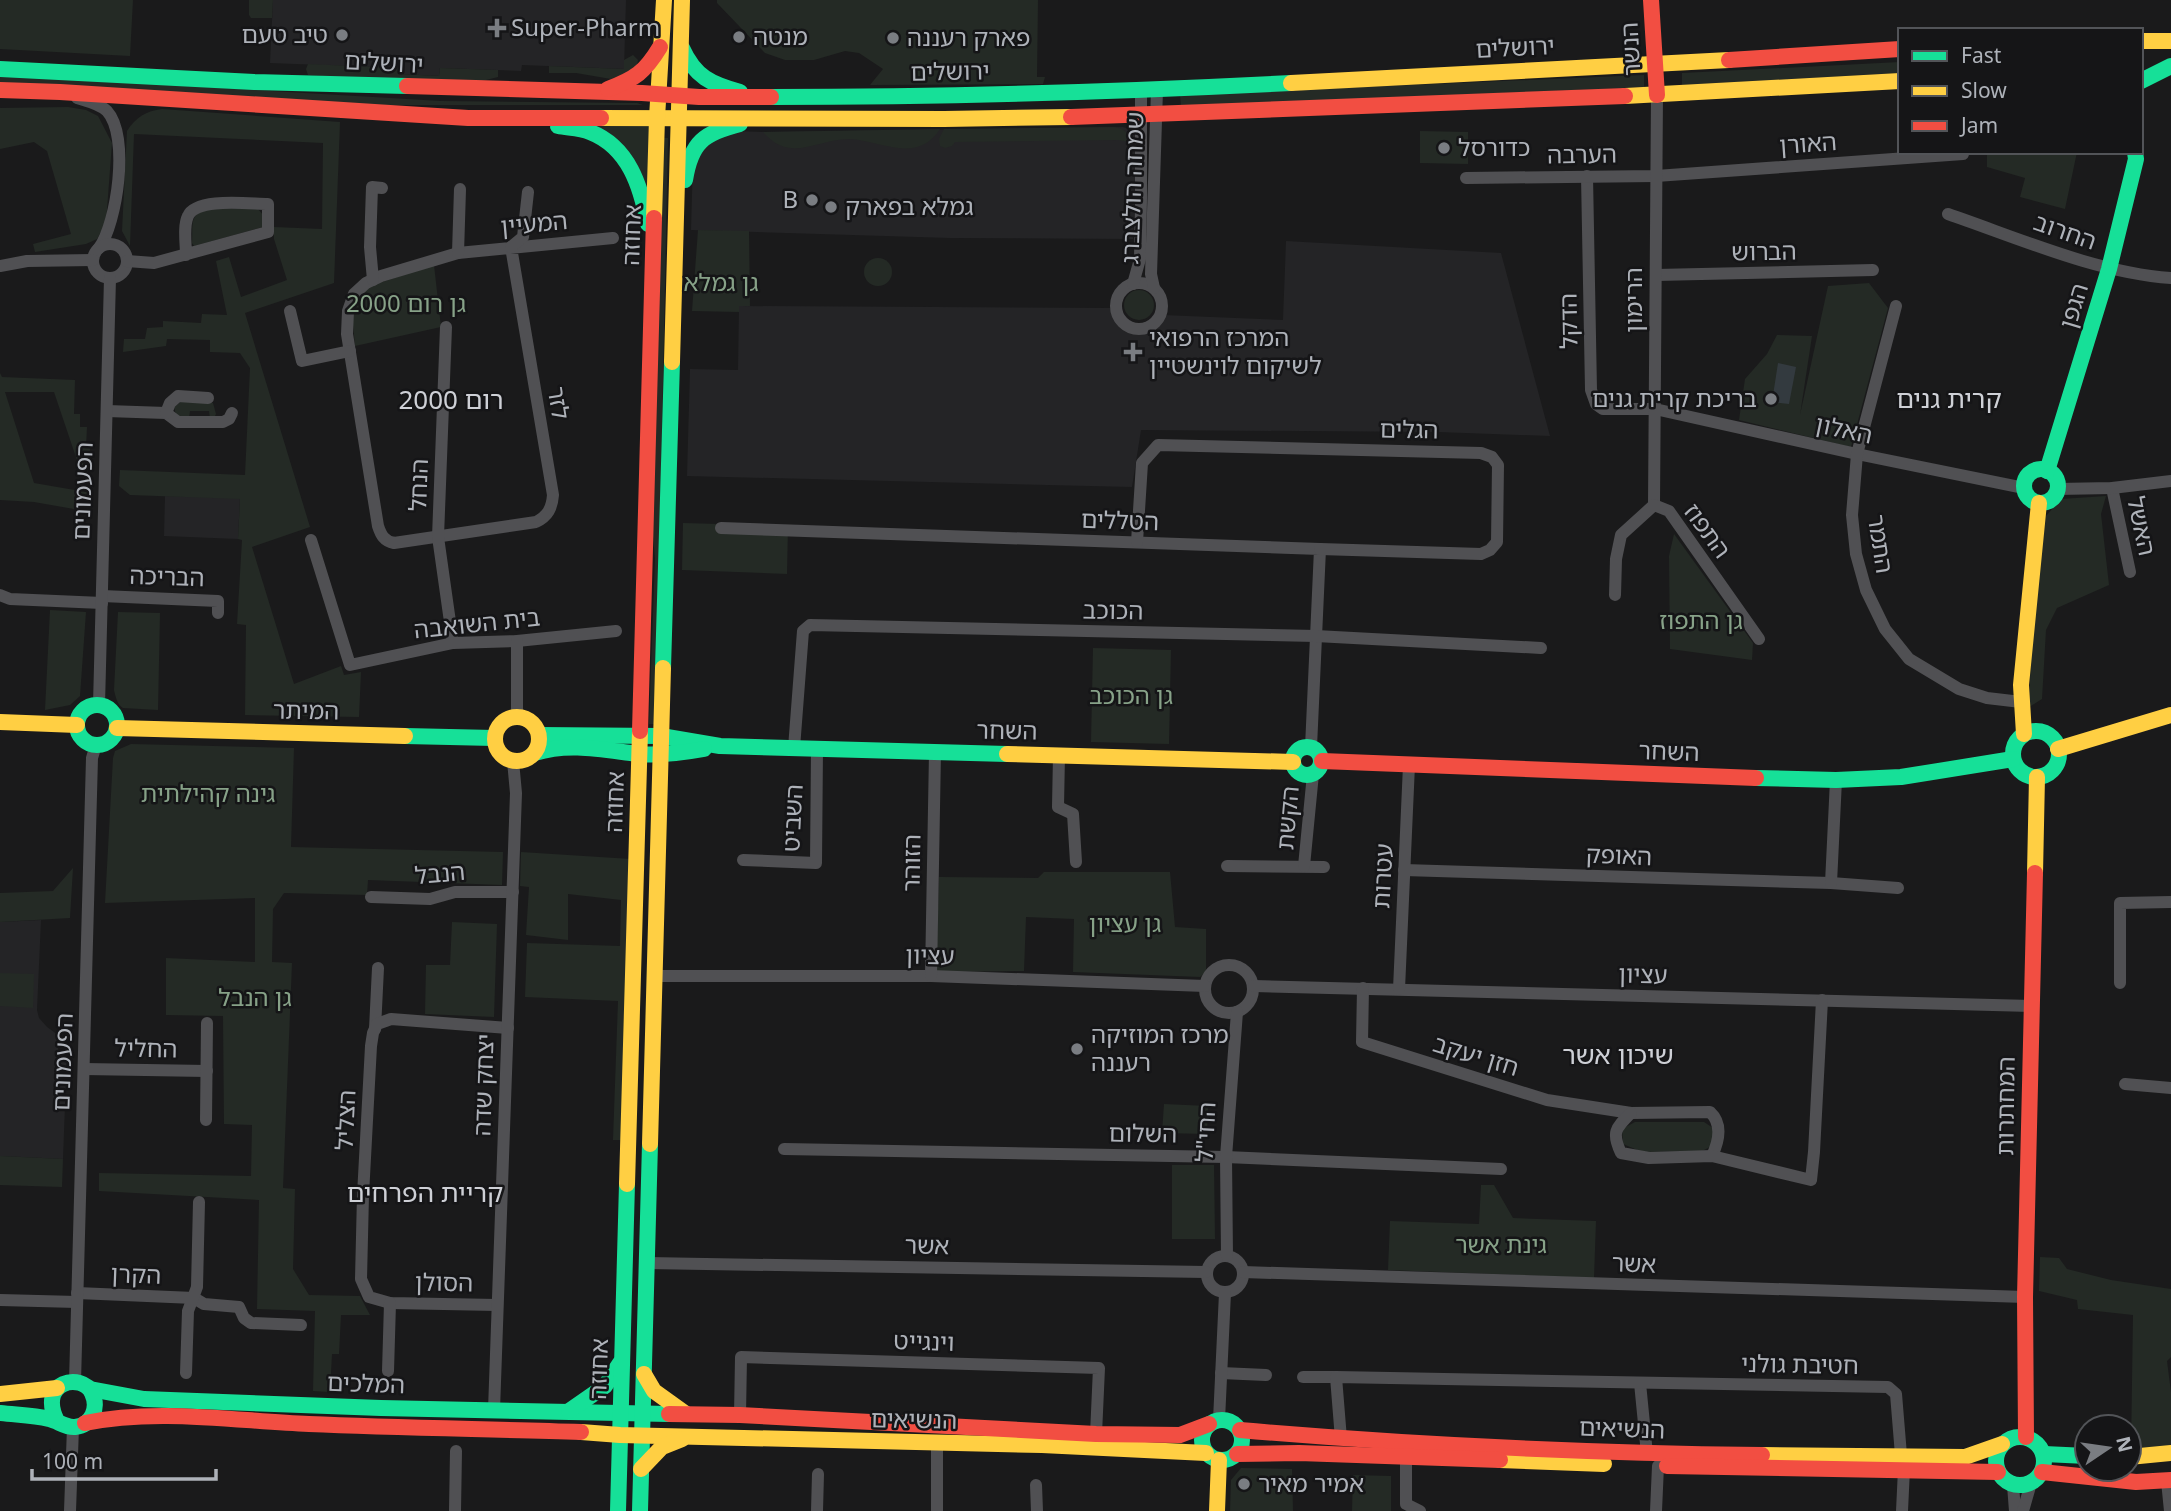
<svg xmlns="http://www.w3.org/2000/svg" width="2171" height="1511" font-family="'Noto Sans','Noto Sans Hebrew',sans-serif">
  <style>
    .built { fill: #242426 }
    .green { fill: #242a25 }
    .water { fill: #333a3f }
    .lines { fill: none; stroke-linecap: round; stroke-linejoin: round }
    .street { stroke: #505053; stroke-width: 12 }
    .fast { stroke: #16e098; stroke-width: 16 }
    .slow { stroke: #ffcf43; stroke-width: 16 }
    .jam { stroke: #f24e42; stroke-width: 16 }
    .poi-dot { fill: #7a7d82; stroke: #151517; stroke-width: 2.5 }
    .labels { text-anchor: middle; stroke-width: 5; stroke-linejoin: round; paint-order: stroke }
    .poi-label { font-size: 24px; fill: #aeb2b9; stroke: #151517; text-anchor: start }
    .street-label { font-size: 24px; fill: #aeb2b9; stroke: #151517 }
    .park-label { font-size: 24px; fill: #87a288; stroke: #151517 }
    .neighbourhood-label { font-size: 26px; fill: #ced0d6; stroke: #151517 }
  </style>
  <rect width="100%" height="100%" fill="#1a1a1b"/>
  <g class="built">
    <path d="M273,0H626L624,69L522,65L521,71L440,68L439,76L398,74V68L270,63Z"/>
    <path d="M1123,127L1130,129L1135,134L1137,140L1133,239L950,238L691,230L693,159L697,148L734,131L763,132Z"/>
    <path d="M1286,241L1501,253L1550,436L1438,432L1141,430L1132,487L687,476L690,369L738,370L739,306L1110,308L1130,329L1144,332L1161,323L1163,315L1283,320Z"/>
    <path d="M165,496L240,498L238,539L164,536Z"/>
    <path d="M41,920L37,1010L39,1018L47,1027L58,1035V1050L67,1051L63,1159L0,1156V922Z"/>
  </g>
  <g class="green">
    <path d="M0,0H133L130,56L0,49Z"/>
    <path d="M249,0H273L272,18H251L249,15Z"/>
    <path d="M717,0H1038L1037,77H1045L1043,84L870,85L883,69L859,53L845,51L814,60H785L765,53L717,3Z"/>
    <path d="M633,55L638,60L637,65L631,71L611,79L576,73H549V66L624,69V60Z"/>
    <path d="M1900,62V73L1682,85V73Z"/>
    <path d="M308,64L398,68V74L439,76L440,68L498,70V77L470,84L450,85L308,75L306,69Z"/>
    <path d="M0,75L441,101L637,103L643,105H384L0,83Z"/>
    <path d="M1644,75V87L1181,107L1180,95Z"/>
    <path d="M68,107L86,110L98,116L112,143L106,223L97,239L86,244L35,252L33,244L71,234L47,151L34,142L0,149V108Z"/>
    <path d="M162,109L340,122L334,283L245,313L310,527L252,547L294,684L341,666L344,675L361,672L359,717L245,715L246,625L237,624L242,540L238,539L240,499L130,495L119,486L120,470L245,475L250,368L240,353L210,352V340L167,339L166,346L123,352L124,339H145L147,328L163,327V321L201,323L202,314L227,315L216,261L229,257L241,297L287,280L274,239V227L322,229L323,143L134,134L130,246L122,231L127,131C136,117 146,111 162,109Z"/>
    <path d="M580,124L650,125L648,203L646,191Z"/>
    <path d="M1114,127C1127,129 1132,136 1133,149L1130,142L1118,140L955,142L952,146L945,148L940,146L939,139L944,129Z"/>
    <path d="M940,129C917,165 880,140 849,139C816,139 791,164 763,132Z"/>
    <path d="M1420,131L1468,132V164L1420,163Z"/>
    <path d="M661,138H668L656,724H649L655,558L651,516Z"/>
    <path d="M1987,152H2077L2065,209L2020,197L2025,178L1987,167Z"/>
    <path d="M204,208L258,209L264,216L263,227L194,246L192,243C193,227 189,217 204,208Z"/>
    <path d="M698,230L749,231L750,306H739V312L692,311Z"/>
    <circle cx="878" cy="272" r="14"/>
    <path d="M434,265L441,327L355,346L352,314L358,295L370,286Z"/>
    <path d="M1869,283L1888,308L1851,447L1739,420L1745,379L1767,354L1777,335L1812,336L1800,415L1828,286Z"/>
    <circle cx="1139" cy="305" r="15"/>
    <path d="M0,373L2,377L75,380L74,414H80V427H87L86,447L90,448L89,481H84L54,392H5L34,483L92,493L91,512L34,502L0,500Z"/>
    <path d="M182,401L213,403L216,414L214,418L210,419L209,411H190L189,418L176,415L174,407Z"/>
    <path d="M2106,496L2101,514L2109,585L2057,608L2046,630L2042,699L2029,707L2032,626L2046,516L2061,499Z"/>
    <path d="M683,523L788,526L787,574L682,570Z"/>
    <path d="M1674,534L1753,643L1752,660L1670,649L1669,556Z"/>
    <path d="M50,610L86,612L80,696L70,705L45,710Z"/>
    <path d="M118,612L160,613L158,710L123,708C117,704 116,698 114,690Z"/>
    <path d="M1093,648L1171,650L1169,744L1091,742Z"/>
    <path d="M131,744L294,748L291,847L503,852L502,885L368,880L367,895L284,893L273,909L272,962L292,963L283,1188L295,1189L293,1269L309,1295L360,1296L370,1315H341L339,1354H332L330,1392L313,1391L315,1311L257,1309L259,1200L99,1191V1173L251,1176L252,1125L224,1124L223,1016L166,1015V958L255,962V898L105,903L113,758L115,751Z"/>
    <path d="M521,852L631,859L621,1140H613L618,1001L525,997L527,943L620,946L621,900L568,894V940L526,935L529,887L520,886Z"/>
    <path d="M73,868L70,918L0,922V893L53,891Z"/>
    <path d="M1044,872H1170L1175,927L1206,929V972L1200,977L1073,972L1074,919L1026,917L1024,971L936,972L939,877L1038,878Z"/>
    <path d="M452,922L497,924L494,1017L425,1014L426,965H450Z"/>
    <path d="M0,973L34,974L33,1008L0,1006Z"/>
    <path d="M1164,1104L1208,1106L1207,1134L1162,1133Z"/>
    <path d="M1635,1122H1704L1713,1128L1714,1145L1702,1151L1642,1152L1623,1144L1622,1129Z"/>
    <path d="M0,1156L63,1159L62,1187L0,1185Z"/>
    <path d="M1172,1165H1214L1215,1239H1172Z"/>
    <path d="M1481,1185H1494L1513,1218L1596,1221L1594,1278L1388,1270L1390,1221L1479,1224Z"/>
    <path d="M2040,1257L2059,1258L2067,1269L2111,1280L2171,1289V1357L2167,1361L2171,1392V1446L2131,1448L2133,1315L2078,1309L2077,1300L2039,1291Z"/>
    <path d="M1241,1468L1292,1469L1293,1511H1230L1231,1480Z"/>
    <path d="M1353,1475L1391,1476V1511H1352Z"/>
  </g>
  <path class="water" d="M1778,363L1796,367L1789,404L1772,402Z"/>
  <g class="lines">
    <g class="street">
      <path d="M77,98C87,101 100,104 107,111C130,136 117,223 99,248"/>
      <path d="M1587,176L1591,390L1596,404L1603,409H1655L1857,454L2024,488"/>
      <path d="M1466,178L1656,176L1963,154"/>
      <path d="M1948,214C2018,238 2097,273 2171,278"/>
      <circle cx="110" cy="261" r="17"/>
      <path d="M511,247L553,495C552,508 548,516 536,522L394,543C384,541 381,535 378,526L347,334L348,311L354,294L366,283L381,276L458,253L613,238"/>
      <path d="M511,247L523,237L528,192"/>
      <path d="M458,253L460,189"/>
      <path d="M127,261L154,263L268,232V204C250,204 196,197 188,216C183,226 186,244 186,255"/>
      <path d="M0,266L27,261L93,260"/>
      <path d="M1656,275L1873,270"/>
      <path d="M373,280L370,247L372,187L382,188"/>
      <circle cx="1139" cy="306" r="23"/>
      <path d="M1133,284L1140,259L1141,198V90"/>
      <path d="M1154,288L1151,274L1157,90"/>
      <path d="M1896,306L1857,454L1852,515L1856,554L1866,590L1885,629L1909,659L1959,689L1987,698L2021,702"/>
      <path d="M290,311L302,361L350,351"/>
      <path d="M446,327L438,537L453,643"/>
      <path d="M107,411L166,413L178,422H223L229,419L232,413"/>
      <path d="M166,413L170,403L178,396L208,398"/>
      <path d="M2112,488L2130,572"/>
      <path d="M2057,489L2112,488L2171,481"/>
      <path d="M1654,505L1657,95"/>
      <path d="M721,528L1320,549L1311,747"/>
      <path d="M311,540L350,665L453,643L517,641L616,631"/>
      <path d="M1137,542L1142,463L1158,445L1481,453L1492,457L1498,465L1497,542L1490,550L1481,554L1320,549"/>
      <path d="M0,595L10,599L102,603"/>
      <path d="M1615,595L1616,559L1621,535L1654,505L1669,511L1759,639"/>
      <path d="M102,596L218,601V613"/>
      <path d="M517,641V717"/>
      <path d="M99,705L110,278"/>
      <path d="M794,748L803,631L810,625L1316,636L1541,648"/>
      <path d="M1059,755L1058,807L1073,814L1076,862"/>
      <path d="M743,860L816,863L817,749"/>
      <path d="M1227,866L1324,867"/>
      <path d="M1304,866L1313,774"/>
      <path d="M1404,870L1831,883L1898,888"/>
      <path d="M1831,883L1836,780"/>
      <path d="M371,897L430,899L455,892H513"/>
      <circle cx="1229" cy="989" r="24"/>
      <path d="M654,976H931L1205,986"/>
      <path d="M931,976L935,752"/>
      <path d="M2120,983V903L2171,902"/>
      <path d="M1254,986L2032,1006"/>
      <path d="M1363,988L1362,1042L1547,1100L1631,1113L1710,1112C1723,1124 1719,1141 1712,1156"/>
      <path d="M1399,989L1409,765"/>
      <path d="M375,1029L378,968"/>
      <path d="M84,1069L207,1071"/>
      <path d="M2125,1084L2171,1088"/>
      <path d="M1631,1113C1616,1128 1611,1132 1621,1153L1649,1158L1712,1156L1811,1180L1814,1152L1822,1000"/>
      <path d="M206,1120L207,1023"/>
      <path d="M784,1149L1226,1157L1501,1169"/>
      <circle cx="1225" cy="1274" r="18"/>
      <path d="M1227,1256L1226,1157L1237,1012"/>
      <path d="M647,1263L1206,1272"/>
      <path d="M1243,1272L2025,1297"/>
      <path d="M77,1293L194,1298L204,1304L239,1307L244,1318L251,1323L301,1325"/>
      <path d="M0,1300L77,1302"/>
      <path d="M497,1305L390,1303L369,1297L361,1279L363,1195L371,1046L373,1033L377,1024L391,1019L508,1028"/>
      <path d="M388,1371L390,1303"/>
      <path d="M186,1373L188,1311L197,1287L199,1202"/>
      <path d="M1221,1373L1266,1375"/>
      <path d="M1303,1377H1336"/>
      <path d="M75,1382L92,758L96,745"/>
      <path d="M1640,1383L1647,1454"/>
      <path d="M494,1410L516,793L513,761"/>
      <path d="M740,1415L741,1357L1099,1368L1096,1434"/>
      <path d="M1219,1420L1225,1293"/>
      <path d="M1341,1439L1336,1377L1888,1387L1896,1394L1901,1455"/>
      <path d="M1406,1456V1504L1420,1511"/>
      <path d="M2167,1481L2170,1511"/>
      <path d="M1036,1485L1037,1511"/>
      <path d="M2013,1485L2015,1511"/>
      <path d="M70,1511L73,1427"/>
      <path d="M455,1511L456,1451"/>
      <path d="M817,1511L818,1474"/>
      <path d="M937,1511V1444"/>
      <path d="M1656,1511L1658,1466"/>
      <path d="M1902,1511L1904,1469"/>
      <path d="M2023,1511L2031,1483"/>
    </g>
    <g class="fast">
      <path d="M682,48C695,77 711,84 740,92"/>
      <path d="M0,69L254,82L407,86"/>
      <path d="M2141,81L2171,66"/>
      <path d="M771,97C945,97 1118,92 1291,83"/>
      <path d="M558,126C568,128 580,128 590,132C629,147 641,187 648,224"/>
      <path d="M685,180C691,142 704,133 740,124"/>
      <circle cx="2041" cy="486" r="17"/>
      <path d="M2047,471L2109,269L2136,159L2135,152"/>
      <path d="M663,668L672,362"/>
      <circle cx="97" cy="725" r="20"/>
      <circle cx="2036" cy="754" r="23"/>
      <path d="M539,735L661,736L720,746L1007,754"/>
      <path d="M405,736L494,738"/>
      <circle cx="1307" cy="761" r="14"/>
      <path d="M535,753C569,742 604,750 638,754C661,756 682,753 704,749"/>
      <path d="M1756,778L1836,780L1901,777L2013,759"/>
      <path d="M90,1389L144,1399L381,1408L669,1414"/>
      <path d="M569,1411L605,1386L620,1363"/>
      <path d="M0,1413C16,1415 33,1415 49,1419C58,1421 66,1428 75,1427C92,1425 99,1408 92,1393C82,1372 37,1381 57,1421"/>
      <circle cx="1222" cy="1440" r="20"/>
      <circle cx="2020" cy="1461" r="24"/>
      <path d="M2044,1454L2087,1456"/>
      <path d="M618,1511L627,1184"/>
      <path d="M640,1511L650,1144"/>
    </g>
    <g class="slow">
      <path d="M2141,41H2171"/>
      <path d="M1291,83L1729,60"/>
      <path d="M1625,96L1900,81"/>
      <path d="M601,118L944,119L1071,117"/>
      <path d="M654,218L657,118L664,0"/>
      <path d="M672,362L682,0"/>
      <circle cx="517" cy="739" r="22"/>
      <path d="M0,722L77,725"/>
      <path d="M117,728L405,736"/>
      <path d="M2024,734L2021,685L2039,503"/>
      <path d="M2058,749L2171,715"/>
      <path d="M1007,754L1293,762"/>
      <path d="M2035,873L2037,777"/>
      <path d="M650,1144L663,668"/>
      <path d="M627,1184L640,731"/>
      <path d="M644,1374L654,1391L686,1414"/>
      <path d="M0,1394L57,1388"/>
      <path d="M581,1432L620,1435L1042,1445L1206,1453"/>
      <path d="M1762,1455L1965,1457L2002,1444"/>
      <path d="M2129,1457L2171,1453"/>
      <path d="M1500,1460L1604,1464"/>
      <path d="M641,1469L662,1447L682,1439"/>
      <path d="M1217,1511L1219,1460"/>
    </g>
    <g class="jam">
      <path d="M1651,0L1657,95"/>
      <path d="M1729,60L1900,49"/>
      <path d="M407,86L642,93L699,97H771"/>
      <path d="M608,89C635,79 645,72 660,47"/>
      <path d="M0,90L60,92L468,118H601"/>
      <path d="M1071,117L1625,96"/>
      <path d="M640,731L654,218"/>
      <path d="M1322,761L1756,778"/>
      <path d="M669,1414L740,1415L1096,1434L1180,1435L1209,1424"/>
      <path d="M85,1423C156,1408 236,1421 309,1424C400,1428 491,1429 581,1432"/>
      <path d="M1240,1430C1413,1445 1588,1453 1762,1455"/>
      <path d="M2026,1437L2025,1297L2035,873"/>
      <path d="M1237,1454L1299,1453L1500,1460"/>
      <path d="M1667,1466L1998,1472"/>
      <path d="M2042,1472L2136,1482L2171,1480"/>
    </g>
  </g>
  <g class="poi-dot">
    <path d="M493.5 17.5h7v7h7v7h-7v7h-7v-7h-7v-7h7z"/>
    <circle cx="342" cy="35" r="7"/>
    <circle cx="739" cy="37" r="7"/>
    <circle cx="893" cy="38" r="7"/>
    <circle cx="1444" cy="148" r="7"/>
    <circle cx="812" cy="200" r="7"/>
    <circle cx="831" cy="207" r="7"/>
    <path d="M1129.5 341.5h7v7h7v7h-7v7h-7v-7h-7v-7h7z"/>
    <circle cx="1771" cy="399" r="7"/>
    <circle cx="1077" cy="1049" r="7"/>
    <circle cx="1244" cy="1484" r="7"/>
  </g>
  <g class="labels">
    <g class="poi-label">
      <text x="511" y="36">Super-Pharm</text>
      <text x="328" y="43" text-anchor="end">טיב טעם</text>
      <text x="753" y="45">מנטה</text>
      <text x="907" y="46">פארק רעננה</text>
      <text x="1458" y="156">כדורסל</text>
      <text x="798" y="208" text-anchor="end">B</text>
      <text x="845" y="215">גמלא בפארק</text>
      <text x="1149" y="346">המרכז הרפואי<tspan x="1149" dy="28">לשיקום לוינשטיין</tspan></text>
      <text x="1757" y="407" text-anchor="end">בריכת קרית גנים</text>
      <text x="1091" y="1043">מרכז המוזיקה<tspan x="1091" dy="28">רעננה</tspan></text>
      <text x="1258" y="1492">אמיר מאיר</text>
    </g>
    <g class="street-label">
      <text transform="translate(1515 48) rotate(-3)" y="8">ירושלים</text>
      <text transform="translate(1631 49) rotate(-93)" y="8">הנשר</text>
      <text transform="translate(384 63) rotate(3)" y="8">ירושלים</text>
      <text transform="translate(950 72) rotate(-1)" y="8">ירושלים</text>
      <text transform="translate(1808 144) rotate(-4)" y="8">האורן</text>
      <text transform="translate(1582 155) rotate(-1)" y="8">הערבה</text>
      <text transform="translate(1133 188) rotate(-88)" y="8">שמחה הולצברג</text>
      <text transform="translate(534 224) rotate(-5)" y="8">המעיין</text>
      <text transform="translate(2065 232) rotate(19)" y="8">החרוב</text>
      <text transform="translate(632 235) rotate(-88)" y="8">אחוזה</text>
      <text transform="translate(1764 252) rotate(-1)" y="8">הברוש</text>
      <text transform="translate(1634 300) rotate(-90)" y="8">הרימון</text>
      <text transform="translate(2074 306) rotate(-73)" y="8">הגפן</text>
      <text transform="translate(1569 321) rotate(-91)" y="8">הדקל</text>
      <text transform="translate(558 403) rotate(81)" y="8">לזר</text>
      <text transform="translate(1409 430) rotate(1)" y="8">הגלים</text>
      <text transform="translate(1844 430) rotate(12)" y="8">האלון</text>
      <text transform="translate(419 485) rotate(-88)" y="8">הנחל</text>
      <text transform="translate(83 491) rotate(-88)" y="8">הפעמונים</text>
      <text transform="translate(1120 521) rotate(2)" y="8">הטללים</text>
      <text transform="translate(2141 526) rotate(78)" y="8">האשל</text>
      <text transform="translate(1707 531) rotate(54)" y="8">התפוז</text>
      <text transform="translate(1880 544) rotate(81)" y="8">התמר</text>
      <text transform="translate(167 577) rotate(2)" y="8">הבריכה</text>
      <text transform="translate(1113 611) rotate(1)" y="8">הכוכב</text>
      <text transform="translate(477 624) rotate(-6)" y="8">בית השואבה</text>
      <text transform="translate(306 711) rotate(1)" y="8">המיתר</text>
      <text transform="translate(1007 731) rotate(1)" y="8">השחר</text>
      <text transform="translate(1669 752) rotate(2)" y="8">השחר</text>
      <text transform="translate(615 802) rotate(-88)" y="8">אחוזה</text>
      <text transform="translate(793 818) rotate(-87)" y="8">השביט</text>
      <text transform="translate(1288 818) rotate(-85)" y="8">הקשת</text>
      <text transform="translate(1619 856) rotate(2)" y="8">האופק</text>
      <text transform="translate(912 863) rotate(-89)" y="8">הזוהר</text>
      <text transform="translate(440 874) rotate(-5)" y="8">הנבל</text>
      <text transform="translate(1383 876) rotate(-87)" y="8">עטרות</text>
      <text transform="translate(930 956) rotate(1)" y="8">עציון</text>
      <text transform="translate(1643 975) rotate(1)" y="8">עציון</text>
      <text transform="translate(146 1049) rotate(1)" y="8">החליל</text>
      <text transform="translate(1476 1056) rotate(17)" y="8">חזן יעקב</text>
      <text transform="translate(63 1062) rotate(-88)" y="8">הפעמונים</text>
      <text transform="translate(484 1085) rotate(-88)" y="8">יצחק שדה</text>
      <text transform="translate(2006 1106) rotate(-89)" y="8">המחתרות</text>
      <text transform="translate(346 1120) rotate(-87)" y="8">הצליל</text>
      <text transform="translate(1206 1132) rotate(-87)" y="8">החי"ל</text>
      <text transform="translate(1143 1134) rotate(1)" y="8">השלום</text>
      <text transform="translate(927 1246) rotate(1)" y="8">אשר</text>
      <text transform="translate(1634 1264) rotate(2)" y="8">אשר</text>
      <text transform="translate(136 1275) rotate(2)" y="8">הקרן</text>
      <text transform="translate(444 1283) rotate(1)" y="8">הסולן</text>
      <text transform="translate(924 1342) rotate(2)" y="8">וינגייט</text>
      <text transform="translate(1800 1365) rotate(1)" y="8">חטיבת גולני</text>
      <text transform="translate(599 1369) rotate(-88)" y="8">אחוזה</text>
      <text transform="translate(366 1384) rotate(2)" y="8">המלכים</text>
      <text transform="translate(914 1420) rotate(1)" y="8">הנשיאים</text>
      <text transform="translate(1622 1429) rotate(2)" y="8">הנשיאים</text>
    </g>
    <g class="park-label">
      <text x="721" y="291">גן גמלא</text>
      <text x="406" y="312">גן רום 2000</text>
      <text x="1701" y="629">גן התפוז</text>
      <text x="1131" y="704">גן הכוכב</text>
      <text x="208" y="802">גינה קהילתית</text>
      <text x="1125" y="932">גן עציון</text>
      <text x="255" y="1006">גן הנבל</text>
      <text x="1501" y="1253">גינת אשר</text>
    </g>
    <g class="neighbourhood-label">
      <text x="1949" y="408">קרית גנים</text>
      <text x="451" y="409">רום 2000</text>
      <text x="1618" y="1064">שיכון אשר</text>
      <text x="425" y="1202">קריית הפרחים</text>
    </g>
  </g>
  <rect x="1898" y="28" width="245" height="126" fill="#151517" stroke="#525458" stroke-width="2"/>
  <rect x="1912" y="51" width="35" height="10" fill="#16e098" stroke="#525458" stroke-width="2"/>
  <text x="1961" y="63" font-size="21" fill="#aeb2b9">Fast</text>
  <rect x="1912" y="86" width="35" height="10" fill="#ffcf43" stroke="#525458" stroke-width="2"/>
  <text x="1961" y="98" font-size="21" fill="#aeb2b9">Slow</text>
  <rect x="1912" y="121" width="35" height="10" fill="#f24e42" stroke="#525458" stroke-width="2"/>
  <text x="1961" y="133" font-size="21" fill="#aeb2b9">Jam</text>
  <g transform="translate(2108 1448) rotate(77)"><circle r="33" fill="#151517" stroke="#525458" stroke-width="2"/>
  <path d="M0-5L12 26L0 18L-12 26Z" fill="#7a7d82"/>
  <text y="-10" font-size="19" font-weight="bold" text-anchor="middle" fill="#aeb2b9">N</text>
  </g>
  <path d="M32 1469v10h184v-10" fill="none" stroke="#aeb2b9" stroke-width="3.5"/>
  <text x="42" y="1469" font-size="21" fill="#aeb2b9" stroke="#151517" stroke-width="5" paint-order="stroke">100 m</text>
</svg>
